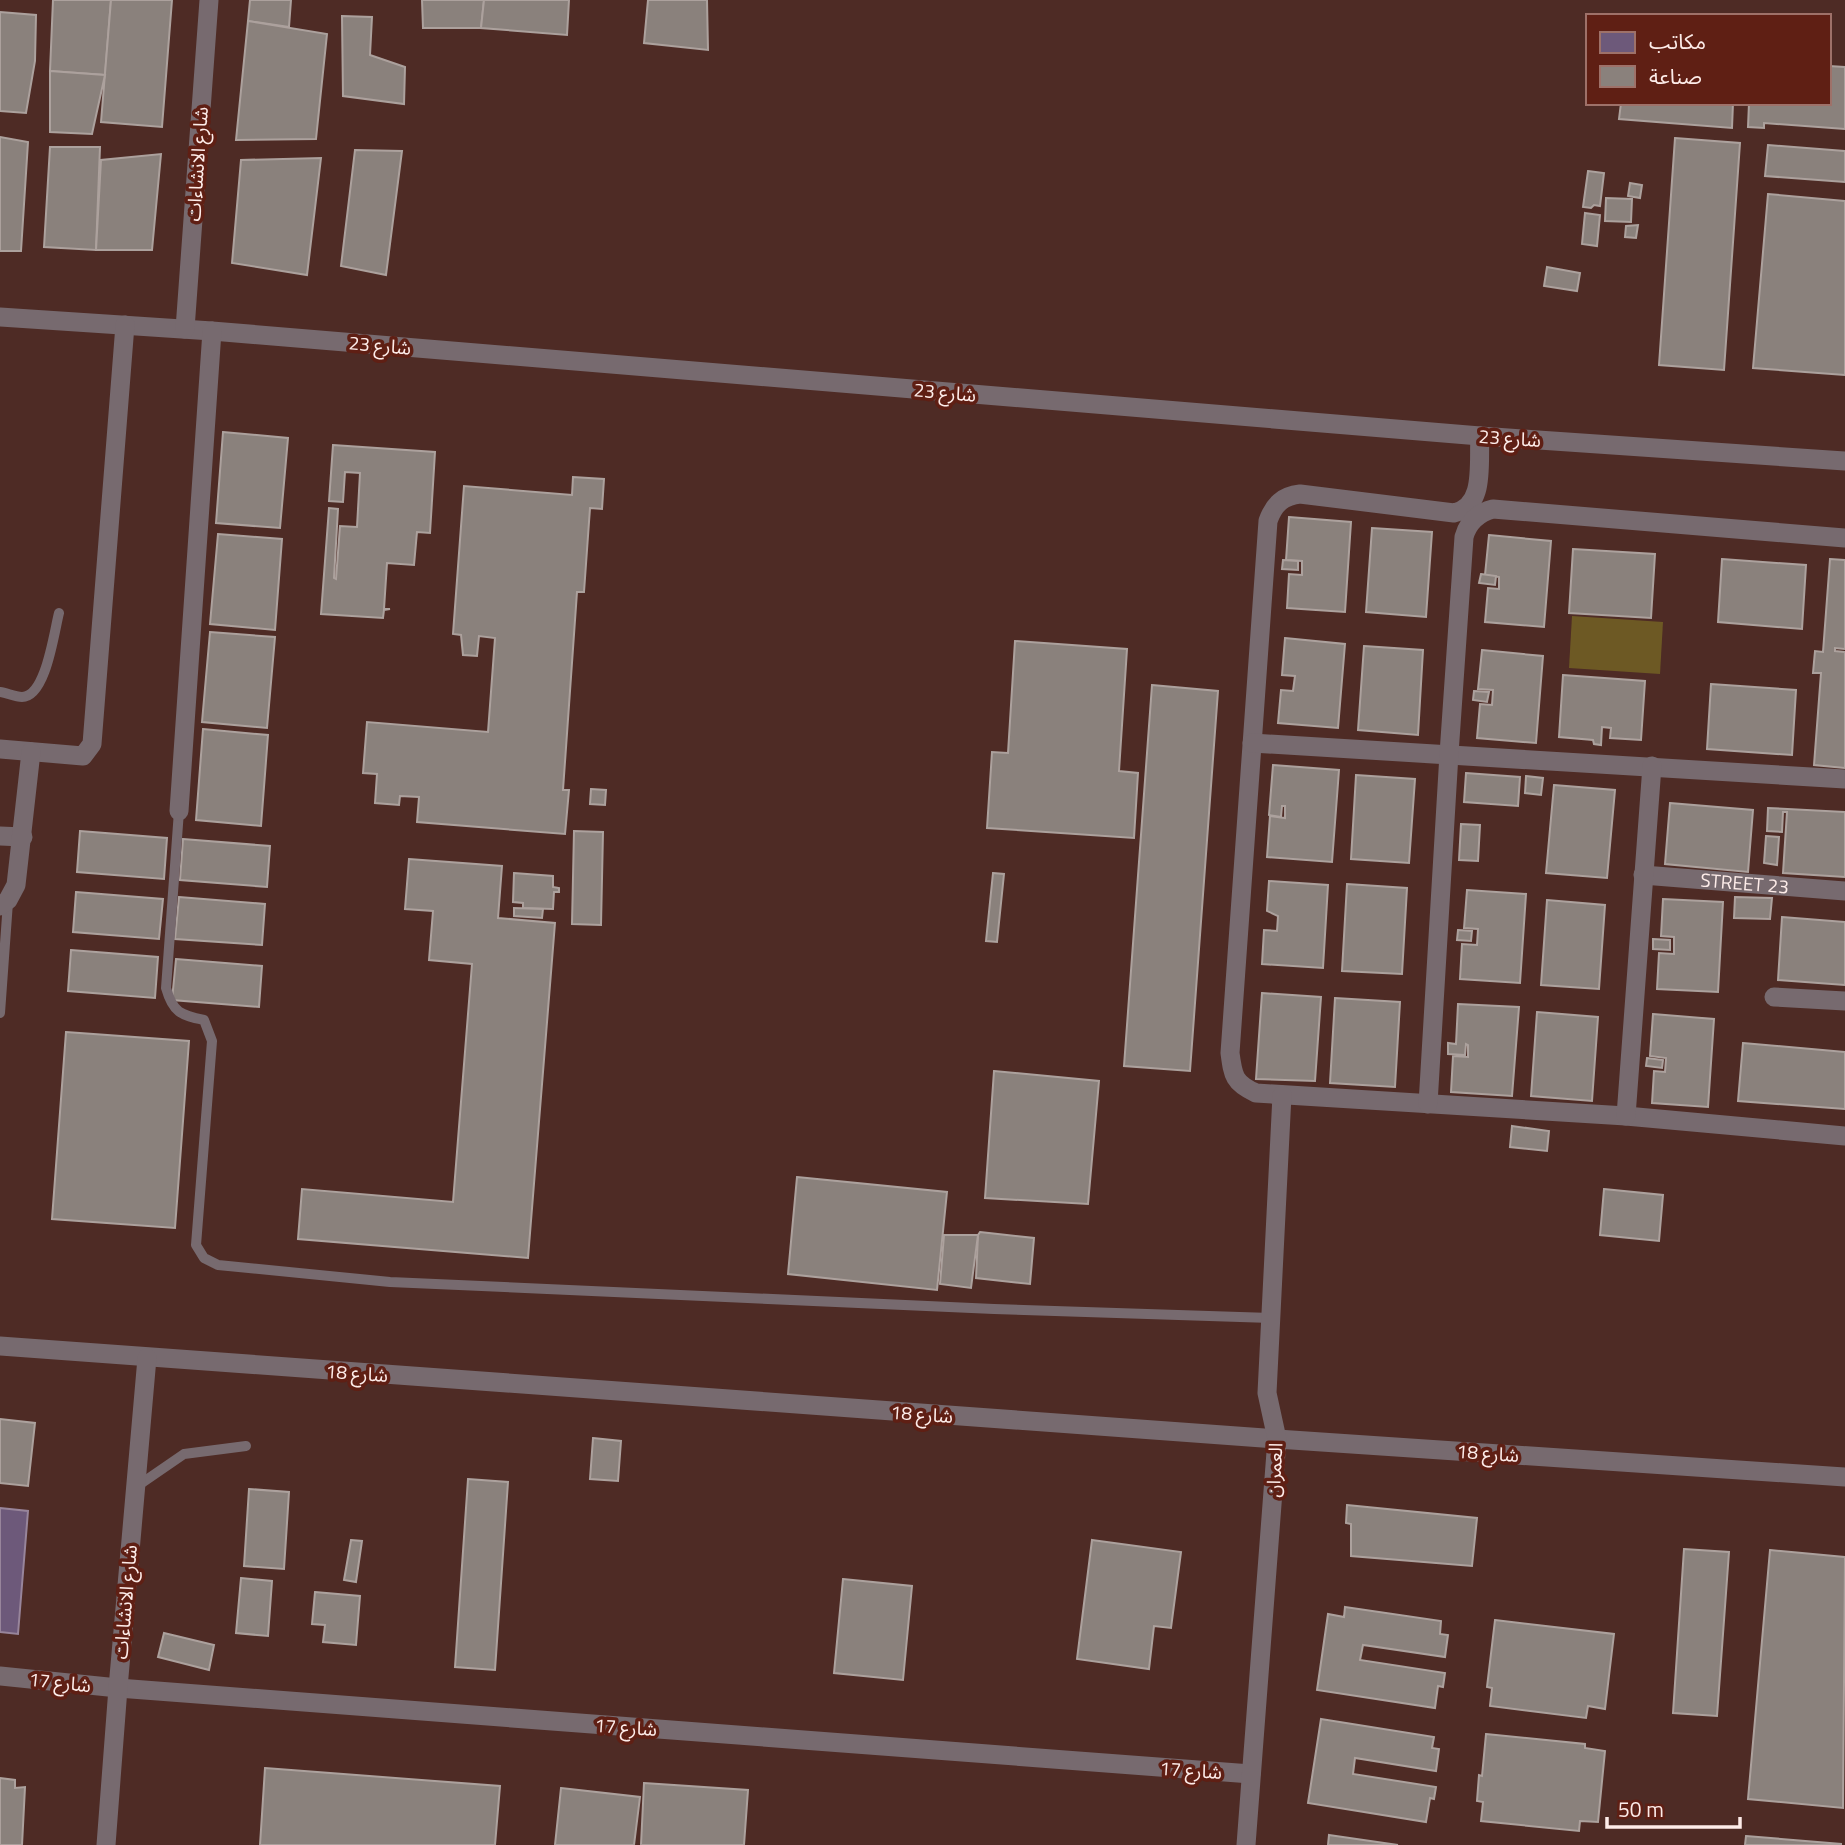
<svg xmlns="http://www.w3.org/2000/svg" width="1845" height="1845" font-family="'Titillium Web','Noto Sans Arabic',sans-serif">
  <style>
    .green { fill: #6d5924 }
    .offices { fill: #6d597a; stroke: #98859b; stroke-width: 2 }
    .industry { fill: #8a817c; stroke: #aca19d; stroke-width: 2 }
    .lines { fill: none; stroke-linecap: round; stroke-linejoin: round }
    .lane { stroke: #776a6f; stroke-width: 10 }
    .street { stroke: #776a6f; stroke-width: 19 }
    .labels { text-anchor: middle; stroke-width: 7; stroke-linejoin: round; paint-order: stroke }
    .street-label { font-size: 19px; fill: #fdece9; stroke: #5f1f14 }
  </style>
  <rect width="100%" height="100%" fill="#4e2b25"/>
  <path class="green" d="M1572,616L1663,622L1660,674L1569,668Z"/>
  <path class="offices" d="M0,1508L28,1511L18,1634L0,1632Z"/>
  <g class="industry">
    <path d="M53,0H111L105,75L50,71Z"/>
    <path d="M111,0H172L162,127L101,122Z"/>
    <path d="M250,0H291L289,27L248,21Z"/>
    <path d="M422,0H484L481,28H423Z"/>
    <path d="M484,0H569L567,35L481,28Z"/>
    <path d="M648,0H707L708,50L644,43Z"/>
    <path d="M0,12L36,15L35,61L26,113L0,111Z"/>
    <path d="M342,16L372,17L370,55L405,67L404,104L343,96Z"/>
    <path d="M248,21L327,34L316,139L236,140Z"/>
    <path d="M1829,66L1845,67V129L1764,123V128L1748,127L1749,103H1829Z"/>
    <path d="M50,71L105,75L92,134L50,132Z"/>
    <path d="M1621,103H1733L1732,128L1619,119Z"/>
    <path d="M0,137L28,142L21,251H0Z"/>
    <path d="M1675,138L1740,143L1724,370L1659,365Z"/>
    <path d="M1768,145L1845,151V182L1765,176Z"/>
    <path d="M50,147H100L96,250L44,247Z"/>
    <path d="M355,150L402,151L386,275L341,266Z"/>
    <path d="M161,154L152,250H96L101,160Z"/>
    <path d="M321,158L307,275L232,263L241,160Z"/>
    <path d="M1588,171L1604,173L1600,206L1594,205L1591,208L1583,207Z"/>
    <path d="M1630,183L1642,185L1640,198L1628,196Z"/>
    <path d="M1768,194L1845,201V375L1753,368Z"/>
    <path d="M1606,198L1632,199L1631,222L1605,221Z"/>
    <path d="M1585,213L1600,215L1597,246L1582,244Z"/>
    <path d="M1638,225L1636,238L1625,237L1626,226Z"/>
    <path d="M1547,267L1580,273L1577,291L1544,286Z"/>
    <path d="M223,432L288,438L280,528L216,523Z"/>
    <path d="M333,445L435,452L430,533L417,532L414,565L387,563L384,609H390L384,610L383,618L321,614L329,508L338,509L334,578L336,579L340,526L357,527L360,473L345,472L343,502L329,501Z"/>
    <path d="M573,477L604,479L602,509L590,508L584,592H577L563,790H569L565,834L417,822L419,797L400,796L399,805L375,803L377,774L363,773L367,722L488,732L495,638L479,636L477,656L463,655L461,635L453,634L464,486L572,495Z"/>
    <path d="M1289,517L1351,522L1345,612L1287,608L1289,574L1302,575V561L1286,560Z"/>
    <path d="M1372,528L1432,532L1426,617L1366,612Z"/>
    <path d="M218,534L282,539L275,630L210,624Z"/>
    <path d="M1489,535L1551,541L1544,627L1485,622L1488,588L1499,589V577L1485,575Z"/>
    <path d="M1573,549L1655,554L1651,618L1569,613Z"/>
    <path d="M1722,559L1806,565L1802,629L1718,622Z"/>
    <path d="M1830,559L1845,560V649L1835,648V651L1845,652V768L1814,765L1821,673H1813L1815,651L1823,652Z"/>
    <path d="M1283,560L1298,561V570L1282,569Z"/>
    <path d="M1481,574L1496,576L1495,585L1479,583Z"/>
    <path d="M210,632L275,637L267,728L202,722Z"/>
    <path d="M1285,638L1345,644L1338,728L1278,723L1281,690L1293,691L1295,676L1282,675Z"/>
    <path d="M1015,641L1127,649L1119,771L1138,773L1134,838L987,828L992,752L1008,753Z"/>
    <path d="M1364,646L1423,650L1418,735L1358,730Z"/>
    <path d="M1482,650L1543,656L1536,743L1477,738L1480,704L1492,705L1493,690L1478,689Z"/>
    <path d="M1563,675L1645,681L1641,740L1610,738L1611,728L1602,727L1601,745L1594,744L1593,740L1559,737Z"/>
    <path d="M1711,684L1796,690L1792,755L1707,749Z"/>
    <path d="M1152,685L1218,691L1190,1071L1124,1066Z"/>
    <path d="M1474,691L1489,692L1487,702L1473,700Z"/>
    <path d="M203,729L268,735L261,826L196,820Z"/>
    <path d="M1273,765L1339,770L1332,862L1267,857L1270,816L1285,818V806H1282L1281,817L1269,815Z"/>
    <path d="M1466,773L1520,777L1518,806L1464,802Z"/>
    <path d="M1356,775L1415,779L1409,863L1351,859Z"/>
    <path d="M1526,776L1543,778L1541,795L1525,793Z"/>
    <path d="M1554,785L1615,790L1607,878L1546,873Z"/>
    <path d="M591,789L606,790L605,805L590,804Z"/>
    <path d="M1670,803L1753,810L1748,872L1665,864Z"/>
    <path d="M1768,808L1845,812V877L1783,873L1787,812H1783L1782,832L1767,831Z"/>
    <path d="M1461,824L1480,825L1478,861L1459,860Z"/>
    <path d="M80,831L167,838L164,879L77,872Z"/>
    <path d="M574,831L603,832L601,925L572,924Z"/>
    <path d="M1766,836L1779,837L1777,865L1764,863Z"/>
    <path d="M183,839L270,846L267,887L180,880Z"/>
    <path d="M409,859L502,866L498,918L555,923L528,1258L298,1239L302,1189L453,1202L472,964L429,960L433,911L405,909Z"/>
    <path d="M514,873L553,876V887L559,888V892H554L553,909L523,908V903L513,902Z"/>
    <path d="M993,873L1004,874L997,942L986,941Z"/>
    <path d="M1269,881L1328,885L1323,968L1262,964L1264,930L1277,931L1278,916L1267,911Z"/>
    <path d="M1347,884L1407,888L1402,974L1342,971Z"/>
    <path d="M1467,890L1526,894L1520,983L1460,979L1462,944L1477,945L1478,929L1464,928Z"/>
    <path d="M76,892L163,899L159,939L73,932Z"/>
    <path d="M179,897L265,904L262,945L175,939Z"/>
    <path d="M1735,897L1772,898L1770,919L1734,918Z"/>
    <path d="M1663,899L1723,902L1718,992L1657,989L1659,953L1674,954V937L1661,936Z"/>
    <path d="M1547,900L1605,905L1599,989L1541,985Z"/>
    <path d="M514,908L543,909L542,918L514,916Z"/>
    <path d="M1782,917L1845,922V985L1778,980Z"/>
    <path d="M1458,930L1472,931L1471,941L1457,940Z"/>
    <path d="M1653,939L1670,940V950L1653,949Z"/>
    <path d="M71,950L158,957L155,998L68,991Z"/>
    <path d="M176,959L262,966L259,1007L172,1000Z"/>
    <path d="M1262,993L1321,997L1315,1081L1256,1079Z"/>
    <path d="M1335,998L1400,1002L1395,1087L1330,1083Z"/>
    <path d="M1458,1004L1519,1007L1512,1096L1451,1092L1453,1056L1468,1057V1045L1466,1044L1465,1055L1448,1054V1043L1456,1044Z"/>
    <path d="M1537,1012L1598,1017L1592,1101L1531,1096Z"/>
    <path d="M1653,1014L1714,1019L1708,1107L1652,1103L1654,1071L1665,1072L1666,1058L1650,1056Z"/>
    <path d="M66,1032L189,1041L175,1228L52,1219Z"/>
    <path d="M1743,1043L1845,1052V1109L1738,1101Z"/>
    <path d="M1647,1058L1663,1060L1662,1068L1646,1066Z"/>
    <path d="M994,1071L1099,1081L1088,1204L985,1198Z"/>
    <path d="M1512,1126L1549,1131L1547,1151L1510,1147Z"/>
    <path d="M797,1177L947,1192L937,1290L788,1274Z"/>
    <path d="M1604,1189L1663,1195L1659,1241L1600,1235Z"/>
    <path d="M980,1232L1034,1238L1030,1284L976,1278L978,1235Z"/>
    <path d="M944,1235H978L971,1288L940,1284Z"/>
    <path d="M0,1419L35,1423L28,1486L0,1483Z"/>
    <path d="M593,1438L621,1441L618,1481L590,1479Z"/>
    <path d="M468,1479L508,1482L495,1670L455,1667Z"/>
    <path d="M249,1489L289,1492L284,1569L244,1566Z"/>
    <path d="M1347,1505L1477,1518L1472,1566L1351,1556V1524L1346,1523Z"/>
    <path d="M351,1540L362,1541L356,1582L344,1580Z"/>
    <path d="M1092,1540L1181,1552L1171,1628L1154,1626L1149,1669L1077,1659Z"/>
    <path d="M1684,1549L1729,1552L1717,1716L1673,1713Z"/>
    <path d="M1770,1550L1845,1557L1843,1808L1748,1799Z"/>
    <path d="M241,1578L272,1581L268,1636L236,1633Z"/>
    <path d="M843,1579L912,1586L903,1680L834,1673Z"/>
    <path d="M315,1592L360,1596L356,1645L323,1642L325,1625L312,1624Z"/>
    <path d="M1345,1607L1441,1621L1440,1634L1448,1635L1445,1657L1363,1645L1360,1660L1445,1673L1443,1687L1438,1686L1435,1708L1317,1690L1328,1614L1344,1617Z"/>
    <path d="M1495,1620L1614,1634L1605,1709L1588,1706L1586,1718L1490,1706L1492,1688L1487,1687Z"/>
    <path d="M164,1633L214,1645L209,1670L158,1657Z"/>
    <path d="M1321,1719L1434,1737L1432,1748L1439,1749L1436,1771L1355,1758L1353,1774L1436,1787L1434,1799L1430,1798L1426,1822L1308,1803Z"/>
    <path d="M1486,1734L1585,1744V1748L1605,1751L1598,1822L1580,1821L1579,1831L1481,1821L1483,1802L1477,1801L1479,1775L1482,1776Z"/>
    <path d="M265,1768L500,1786L495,1845H260Z"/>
    <path d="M0,1778L15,1780V1788L25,1787L22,1845H0Z"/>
    <path d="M644,1783L748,1790L744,1845H641Z"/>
    <path d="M561,1788L640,1797L634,1845H555Z"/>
    <path d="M1329,1835L1398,1845H1328Z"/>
    <path d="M1746,1836L1841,1844V1845H1745Z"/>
  </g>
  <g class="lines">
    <g class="lane">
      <path d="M0,692C7,693 15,697 22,697C46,697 54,632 59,613"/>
      <path d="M179,811L166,988C173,1013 181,1015 204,1020L212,1041L196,1245L204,1258L218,1265L390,1282L994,1309L1271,1318"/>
      <path d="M0,1013L8,902"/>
      <path d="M136,1487L184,1454L246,1446"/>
    </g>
    <g class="street">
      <path d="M0,317L212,331L1480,436L1845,461"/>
      <path d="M185,329L209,0"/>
      <path d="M1480,436C1478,463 1486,506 1454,513L1300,494C1283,496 1274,504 1268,521L1230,1053C1233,1076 1234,1083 1256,1093L1626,1116L1845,1136"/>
      <path d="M1252,743L1845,779"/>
      <path d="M0,749L83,756L92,744L125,325"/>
      <path d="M179,811L212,331"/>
      <path d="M0,836L23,837"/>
      <path id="s1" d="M1643,875L1845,891"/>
      <path d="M0,906L8,900L16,885L31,752"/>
      <path d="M1774,997L1845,1001"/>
      <path d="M1428,1104L1449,754L1464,537C1468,522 1478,513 1493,509L1845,538"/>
      <path d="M1626,1116L1652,766"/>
      <path d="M0,1346L1277,1439L1845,1477"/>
      <path d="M0,1676L118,1688L1251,1774"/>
      <path d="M106,1845L118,1688L147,1358"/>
      <path d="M1246,1845L1277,1439L1267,1393L1282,1095"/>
    </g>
  </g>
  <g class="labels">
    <g class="street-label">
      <text transform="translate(197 164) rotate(-86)" y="7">شارع الانشاءات</text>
      <text transform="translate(380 345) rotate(5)" y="7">شارع 23</text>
      <text transform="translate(945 392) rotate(5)" y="7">شارع 23</text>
      <text transform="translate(1510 438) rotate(4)" y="7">شارع 23</text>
      <text dy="7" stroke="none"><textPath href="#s1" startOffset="102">STREET 23</textPath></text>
      <text transform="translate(357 1373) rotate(4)" y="7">شارع 18</text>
      <text transform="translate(922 1414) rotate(4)" y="7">شارع 18</text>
      <text transform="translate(1488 1453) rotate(4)" y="7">شارع 18</text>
      <text transform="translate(1274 1470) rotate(-87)" y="7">العمران</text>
      <text transform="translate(125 1602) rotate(-85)" y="7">شارع الانشاءات</text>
      <text transform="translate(60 1682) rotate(6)" y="7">شارع 17</text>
      <text transform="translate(626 1727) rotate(4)" y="7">شارع 17</text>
      <text transform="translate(1191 1770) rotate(4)" y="7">شارع 17</text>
    </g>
  </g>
  <rect x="1586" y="14" width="245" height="91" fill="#5f1f14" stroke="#9e7169" stroke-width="2"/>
  <rect x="1600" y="32" width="35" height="21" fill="#6d597a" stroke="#9e7169" stroke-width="2"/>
  <text x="1649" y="49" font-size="21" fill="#fdece9">مكاتب</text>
  <rect x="1600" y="66" width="35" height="21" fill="#8a817c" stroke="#9e7169" stroke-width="2"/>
  <text x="1649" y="84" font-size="21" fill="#fdece9">صناعة</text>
  <path d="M1607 1817v10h133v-10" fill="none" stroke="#fdece9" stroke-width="3.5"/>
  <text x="1618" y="1817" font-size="21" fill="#fdece9" stroke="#5f1f14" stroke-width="5" paint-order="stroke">50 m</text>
</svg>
